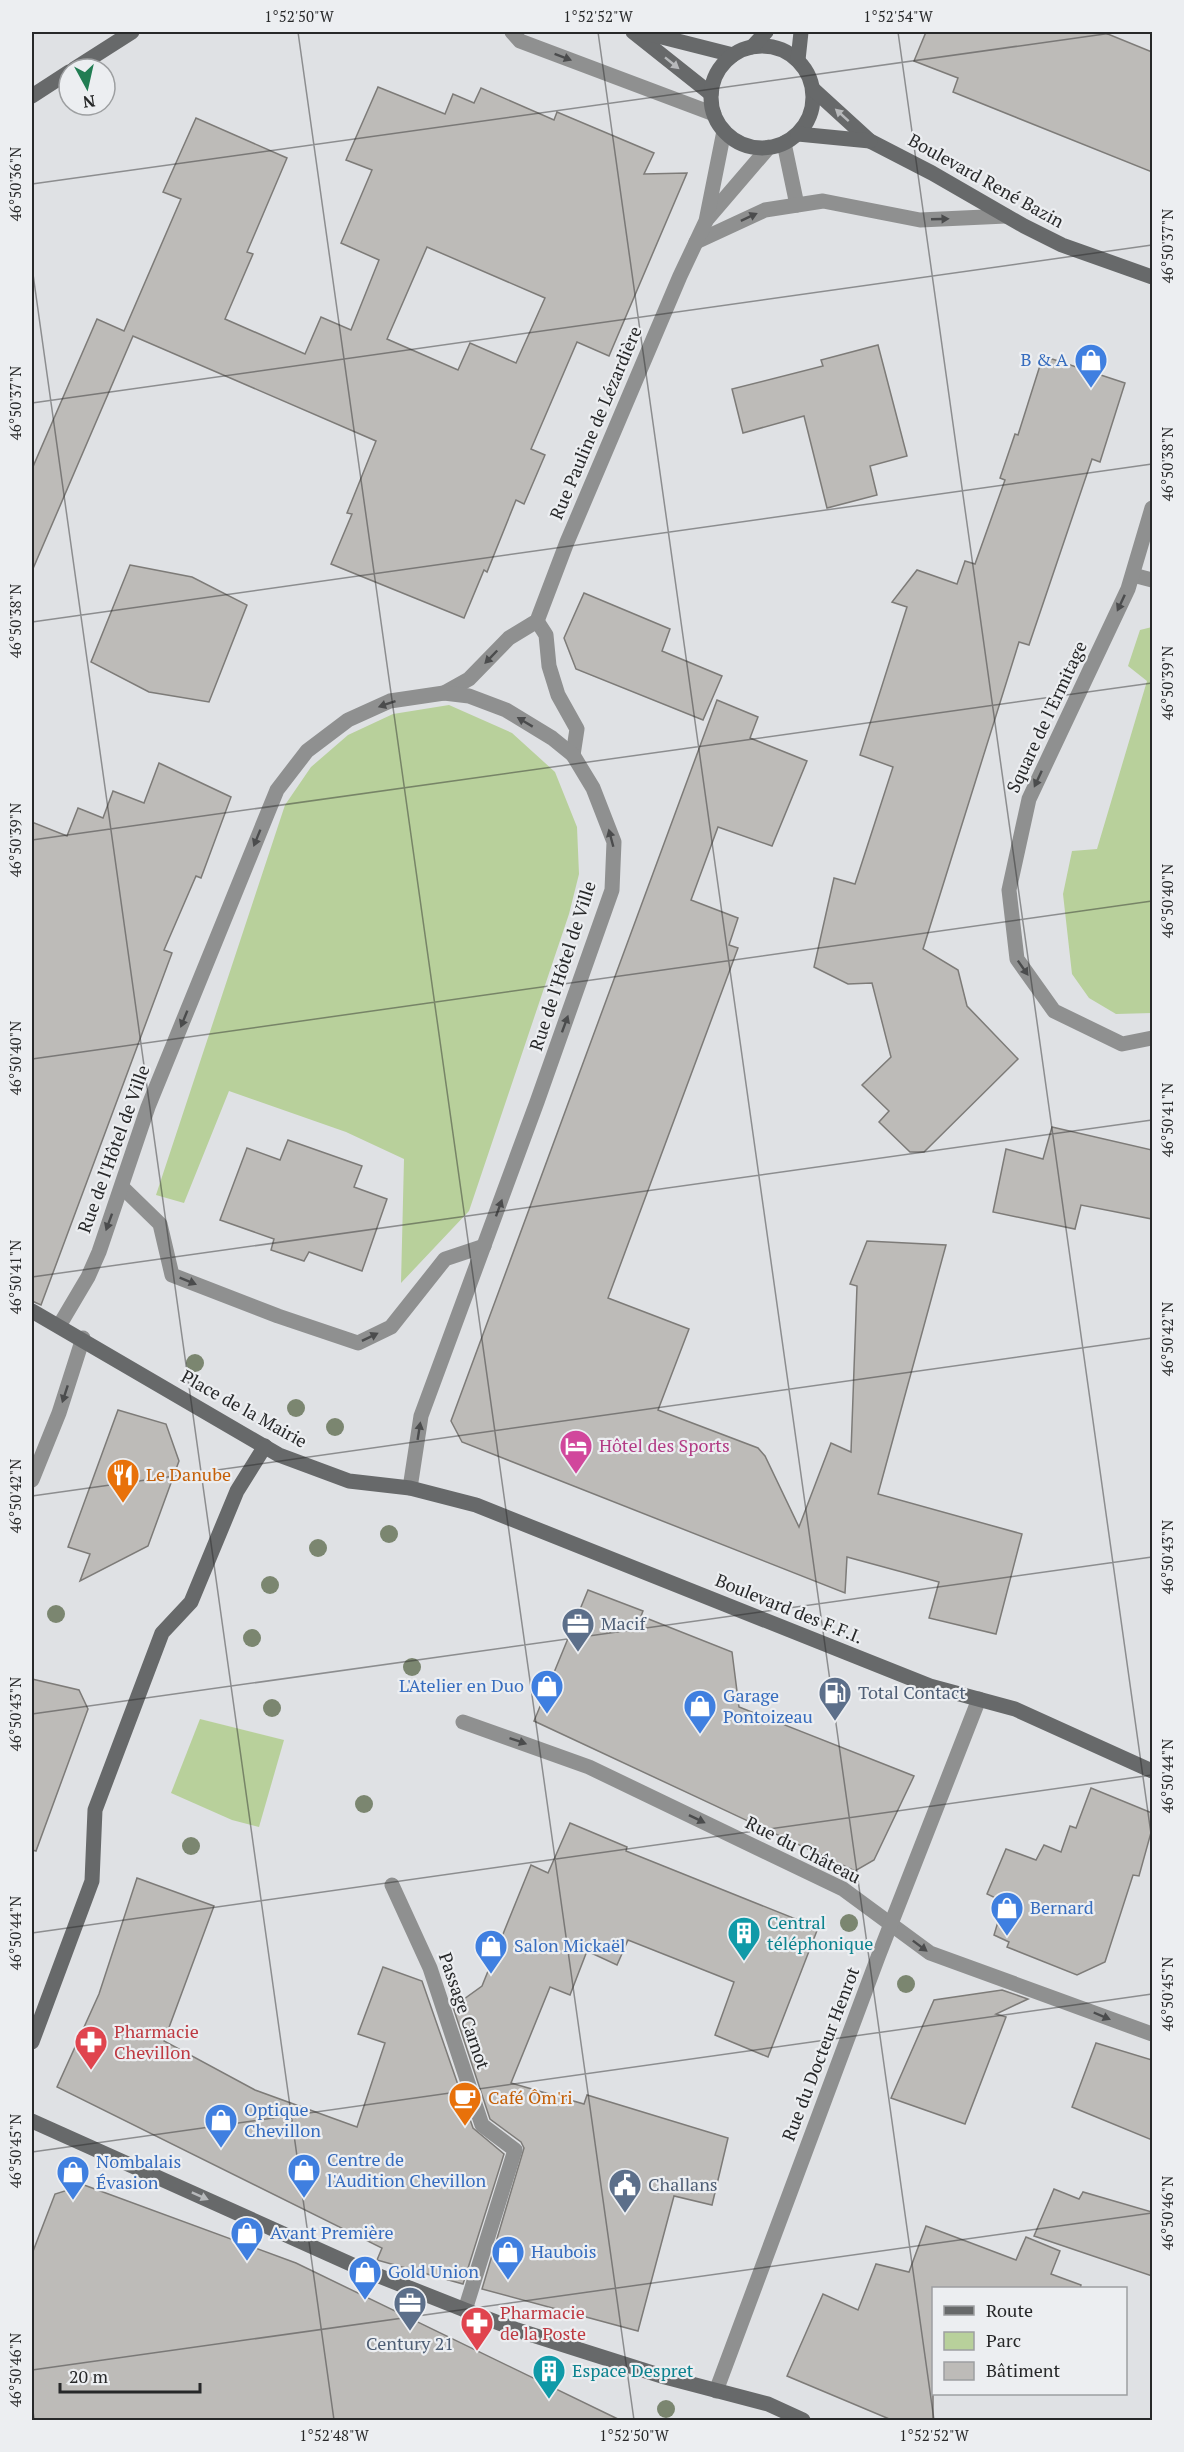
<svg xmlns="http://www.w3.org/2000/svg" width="1184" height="2452" font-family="'PT Serif',serif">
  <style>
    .green { fill: #b8d09b }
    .building { fill: #bdbbb8; stroke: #7d7b78; stroke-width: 1.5; fill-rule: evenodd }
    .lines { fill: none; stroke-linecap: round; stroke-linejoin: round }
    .lane { stroke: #8f9090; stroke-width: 15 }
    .street { stroke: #8f9090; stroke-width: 15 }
    .secondary { stroke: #67696a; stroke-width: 15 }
    .tree { fill: #7b8670 }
    .oneway { fill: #4b4c4d }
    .oneway2 { fill: #b7b9bb }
    .ticks { fill: none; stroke: #272829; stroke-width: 1.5; stroke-opacity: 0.45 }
    .labels { text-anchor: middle; stroke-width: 4.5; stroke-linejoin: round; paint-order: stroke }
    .street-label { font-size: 18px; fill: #272829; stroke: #eceef1 }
    .shop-label { font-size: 18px; fill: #366cbe; stroke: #eceef1; text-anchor: start }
    .hotel-label { font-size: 18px; fill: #b23c85; stroke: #eceef1; text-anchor: start }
    .food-label { font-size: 18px; fill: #c56008; stroke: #eceef1; text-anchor: start }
    .service-label { font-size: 18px; fill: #4e5e75; stroke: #eceef1; text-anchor: start }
    .culture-label { font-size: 18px; fill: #0d838f; stroke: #eceef1; text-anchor: start }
    .health-label { font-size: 18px; fill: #be3a42; stroke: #eceef1; text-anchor: start }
    .neatline { fill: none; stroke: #272829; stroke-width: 2 }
    .ticks-label { font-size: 15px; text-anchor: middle; fill: #272829 }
  </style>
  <rect width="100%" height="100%" fill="#dfe1e4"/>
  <g class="green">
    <path d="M1152,627V1013L1116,1014L1089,998L1072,974L1063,894L1072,851L1097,849L1147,681L1128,666L1140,630Z"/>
    <path d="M449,705L512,733L555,772L577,827L579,874L569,914L469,1211L401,1283L404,1159L346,1132L229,1091L184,1203L156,1195L285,805L311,767L348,735L393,714Z"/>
    <path d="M200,1719L284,1740L259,1827L232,1820L171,1793Z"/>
  </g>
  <g class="building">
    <path d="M926,32H1103L1152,52V172L953,92L958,78L914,61Z"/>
    <path d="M378,87L445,114L453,94L474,103L481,88L554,120L557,112L654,153L644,174L687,173L609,356L577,342L531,449L545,455L524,504L516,500L487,572L484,570L464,618L331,564L352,514L347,513L376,441L133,336L32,571V469L97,319L124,331L181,199L163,192L196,118L287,158L247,252L253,254L225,319L305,354L321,317L351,330L379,260L341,243L372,170L346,160ZM427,247L545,298L516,363L470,343L458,370L387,339Z"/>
    <path d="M878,345L907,456L870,466L877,495L827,508L804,416L743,433L732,389L823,366L821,360Z"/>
    <path d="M1043,356L1125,383L1100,462L1092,459L1029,645L1019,642L923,949L958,970L967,1006L1018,1059L924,1152H910L879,1122L889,1111L862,1085L891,1057L872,983L848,984L814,967L834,878L855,884L893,767L860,755L907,607L892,602L917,570L957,584L965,561L975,564L1005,480L1000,478L1015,434L1018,435Z"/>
    <path d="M130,565L192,577L247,605L209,702L149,692L91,662Z"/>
    <path d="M584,593L670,629L662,651L722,676L703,720L576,669L564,638Z"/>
    <path d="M717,700L758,717L750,738L807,761L772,846L718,827L691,900L738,918L729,945L738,948L608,1298L689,1329L658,1410L758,1448L765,1456L799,1527L831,1443L851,1452L857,1286L850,1284L867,1241L946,1245L878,1494L1022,1534L996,1634L929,1618L939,1582L847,1557L845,1593L462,1442L451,1421Z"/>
    <path d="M159,763L231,797L201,878L196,876L164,950L172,953L41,1305L32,1301V822L67,836L78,808L103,818L113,791L144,803Z"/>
    <path d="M1052,1127L1152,1150V1219L1081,1205L1075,1229L993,1212L1006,1149L1043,1159Z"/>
    <path d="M288,1140L362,1166L354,1187L387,1199L362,1271L309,1252L304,1261L271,1250L274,1239L220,1220L247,1148L280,1160Z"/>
    <path d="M118,1410L166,1424L179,1461L148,1546L80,1581L90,1554L68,1547Z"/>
    <path d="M588,1590L643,1611L641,1616L732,1652L739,1707L914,1776L874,1860L855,1871L534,1721Z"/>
    <path d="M32,1679L79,1690L88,1709L36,1851L32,1850Z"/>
    <path d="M1091,1788L1152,1813V1829L1139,1876L1133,1875L1105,1962L1077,1975L1007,1947L1009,1942L994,1935L1004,1902L987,1894L1006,1849L1036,1860L1044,1845L1061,1852L1070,1826L1076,1828Z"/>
    <path d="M570,1823L627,1847L626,1851L818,1928L768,2057L715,2035L734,1982L628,1940L617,1965L587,1951L570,1995L550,1987L511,2083L584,2104L587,2095L728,2138L712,2205L674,2196L638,2331L482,2289L524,2148L521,2142L490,2119L453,2007L482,1986L531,1865L548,1873Z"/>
    <path d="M137,1878L214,1906L164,2041L255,2090L357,2127L385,2043L358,2034L383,1967L422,1981L473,2128L504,2154L463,2284L377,2260L382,2248L57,2087L99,1994Z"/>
    <path d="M1002,1990L1028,1999L996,2014L1006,2017L965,2124L891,2098L934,2000Z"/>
    <path d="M1096,2043L1152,2060V2140L1072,2107Z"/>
    <path d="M84,2185L296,2263L622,2421H32V2254L55,2194Z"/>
    <path d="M1054,2189L1079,2199L1083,2192L1152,2212V2276L1034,2236Z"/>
    <path d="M926,2226L1016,2260L1026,2237L1060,2251L1051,2274L1081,2285L1080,2289H933V2421H894L787,2376L823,2294L858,2310L876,2264L909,2272Z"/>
  </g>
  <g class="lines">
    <g class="lane">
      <path d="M512,32L520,41L714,114"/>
      <path d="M784,143L797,205"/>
      <path d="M1133,575L1152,580"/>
      <path d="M122,1187L160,1224L172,1275L278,1316L358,1343L391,1327L445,1259L484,1246"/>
      <path d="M463,1722L589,1767L843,1889L930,1953L1152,2034"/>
    </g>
    <g class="street">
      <path d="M708,218L769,147"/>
      <path d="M696,242L765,210L823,201L920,220L1006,216"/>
      <path d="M1152,508L1128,589L1029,799L1009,890L1017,959L1054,1011L1122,1044L1152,1038"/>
      <path d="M537,621L546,635L549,666L558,695L577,729L573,755"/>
      <path d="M444,693L469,679L509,638L537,621L567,542L680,276L706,221L724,131"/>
      <path d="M59,1326L88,1277L99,1252L148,1107L277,790L307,751L348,720L390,701L444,693L469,696L506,710L552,738L573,755L593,788L614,842L612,890L537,1102L421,1416L410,1488"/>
      <path d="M32,1480L59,1413L83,1338"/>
      <path d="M392,1885L430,1968L482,2125L515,2150L465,2310"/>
      <path d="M716,2391L878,1957L979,1699"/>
    </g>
    <g class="secondary">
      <path d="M633,32L711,94"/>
      <path d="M642,32L733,55"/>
      <circle cx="762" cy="97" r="51"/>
      <path d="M752,47L766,32"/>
      <path d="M798,60L801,32"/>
      <path d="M74,69L132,32"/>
      <path d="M813,89L870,141L932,173L1024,226L1062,245L1152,277"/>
      <path d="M32,96L69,72"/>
      <path d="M798,134L870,141"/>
      <path d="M32,1311L279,1455L349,1481L410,1488L476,1505L930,1686L1015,1709L1152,1771"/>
      <path d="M32,2042L92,1881L95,1810L162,1633L191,1602L237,1491L265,1446"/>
      <path d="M32,2121L364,2270L465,2310L517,2330L665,2377L768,2404L803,2420"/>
    </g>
  </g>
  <g class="tree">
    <circle cx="195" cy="1363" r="9"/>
    <circle cx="296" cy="1408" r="9"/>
    <circle cx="335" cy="1427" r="9"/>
    <circle cx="389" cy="1534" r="9"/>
    <circle cx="318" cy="1548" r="9"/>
    <circle cx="270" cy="1585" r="9"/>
    <circle cx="56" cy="1614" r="9"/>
    <circle cx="252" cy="1638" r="9"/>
    <circle cx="412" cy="1667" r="9"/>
    <circle cx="272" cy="1708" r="9"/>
    <circle cx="364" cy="1804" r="9"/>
    <circle cx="191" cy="1846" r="9"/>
    <circle cx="849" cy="1923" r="9"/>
    <circle cx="906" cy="1984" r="9"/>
    <circle cx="666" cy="2409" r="9"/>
  </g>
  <defs><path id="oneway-solid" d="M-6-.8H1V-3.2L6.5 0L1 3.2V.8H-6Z" transform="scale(1.5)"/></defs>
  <g class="oneway">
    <use href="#oneway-solid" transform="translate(563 57) rotate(21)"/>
    <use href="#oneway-solid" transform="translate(749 217) rotate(-25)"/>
    <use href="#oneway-solid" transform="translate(940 219) rotate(-2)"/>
    <use href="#oneway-solid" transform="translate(1121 603) rotate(115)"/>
    <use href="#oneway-solid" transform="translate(491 657) rotate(134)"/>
    <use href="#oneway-solid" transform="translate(387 704) rotate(161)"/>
    <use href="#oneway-solid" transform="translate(525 722) rotate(-149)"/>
    <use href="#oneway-solid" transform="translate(1038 779) rotate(115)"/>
    <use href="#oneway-solid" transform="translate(257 838) rotate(112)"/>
    <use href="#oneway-solid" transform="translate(611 838) rotate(-105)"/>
    <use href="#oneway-solid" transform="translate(1023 968) rotate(55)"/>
    <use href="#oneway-solid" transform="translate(184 1019) rotate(112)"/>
    <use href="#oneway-solid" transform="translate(565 1024) rotate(-70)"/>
    <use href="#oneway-solid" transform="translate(499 1208) rotate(-70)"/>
    <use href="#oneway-solid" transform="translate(109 1222) rotate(110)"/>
    <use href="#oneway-solid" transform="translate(188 1281) rotate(22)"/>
    <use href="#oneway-solid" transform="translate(370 1337) rotate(-26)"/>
    <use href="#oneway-solid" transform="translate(65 1394) rotate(108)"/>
    <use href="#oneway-solid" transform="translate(419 1431) rotate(-81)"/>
    <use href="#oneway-solid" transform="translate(518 1741) rotate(19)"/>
    <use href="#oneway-solid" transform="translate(697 1819) rotate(26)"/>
    <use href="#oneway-solid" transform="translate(920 1946) rotate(37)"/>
    <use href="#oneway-solid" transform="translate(1102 2016) rotate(23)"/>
  </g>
  <g class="oneway2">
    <use href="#oneway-solid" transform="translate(672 63) rotate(39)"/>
    <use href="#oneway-solid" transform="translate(842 115) rotate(-138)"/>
    <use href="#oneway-solid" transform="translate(200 2196) rotate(24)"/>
  </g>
  <path class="ticks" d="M298,32L634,2420M598,32L934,2420M898,32L1152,1841M32,184L1119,32M32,267L334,2420M32,403L1152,245M32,622L1152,464M32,840L1152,683M32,1059L1152,901M32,1277L1152,1120M32,1496L1152,1338M32,1714L1152,1557M32,1933L1152,1775M32,2152L1152,1994M32,2370L1152,2213M32,2401L34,2420"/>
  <defs>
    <g id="shop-pin" transform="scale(1.725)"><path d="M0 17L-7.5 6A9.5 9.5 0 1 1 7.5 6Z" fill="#3f7fe0" stroke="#eceef1"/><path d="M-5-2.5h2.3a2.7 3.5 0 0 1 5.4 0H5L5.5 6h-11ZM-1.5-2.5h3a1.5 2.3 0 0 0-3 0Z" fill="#fff"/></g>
    <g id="hotel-pin" transform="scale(1.725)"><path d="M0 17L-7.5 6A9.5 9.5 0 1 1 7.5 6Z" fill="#d1479c" stroke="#eceef1"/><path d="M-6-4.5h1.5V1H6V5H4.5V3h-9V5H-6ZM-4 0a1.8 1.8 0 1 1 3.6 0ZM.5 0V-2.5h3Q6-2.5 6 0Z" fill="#fff"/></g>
    <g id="restaurant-pin" transform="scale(1.725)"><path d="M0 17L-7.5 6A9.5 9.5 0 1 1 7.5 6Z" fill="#e8710a" stroke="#eceef1"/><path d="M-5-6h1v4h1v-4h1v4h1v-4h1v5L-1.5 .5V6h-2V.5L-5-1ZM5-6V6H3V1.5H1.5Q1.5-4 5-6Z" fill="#fff"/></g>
    <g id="office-pin" transform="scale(1.725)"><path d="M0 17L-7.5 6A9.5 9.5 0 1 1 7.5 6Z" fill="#5c6f8a" stroke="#eceef1"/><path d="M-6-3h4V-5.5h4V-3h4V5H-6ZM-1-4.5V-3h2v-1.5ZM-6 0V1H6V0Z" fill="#fff"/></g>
    <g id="fuel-pin" transform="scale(1.725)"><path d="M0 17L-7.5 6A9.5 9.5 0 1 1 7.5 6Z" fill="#5c6f8a" stroke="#eceef1"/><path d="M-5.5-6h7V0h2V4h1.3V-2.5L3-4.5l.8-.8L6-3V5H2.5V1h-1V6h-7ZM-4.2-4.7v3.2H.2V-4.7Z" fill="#fff"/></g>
    <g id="building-pin" transform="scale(1.725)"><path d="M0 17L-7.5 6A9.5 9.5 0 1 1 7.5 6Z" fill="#0f9aa8" stroke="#eceef1"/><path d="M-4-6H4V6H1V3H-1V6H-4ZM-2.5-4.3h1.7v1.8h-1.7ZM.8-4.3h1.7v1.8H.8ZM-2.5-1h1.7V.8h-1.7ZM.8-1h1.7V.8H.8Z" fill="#fff"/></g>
    <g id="pharmacy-pin" transform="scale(1.725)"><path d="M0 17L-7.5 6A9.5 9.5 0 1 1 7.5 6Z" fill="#e0444e" stroke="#eceef1"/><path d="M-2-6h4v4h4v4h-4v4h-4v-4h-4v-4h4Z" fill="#fff"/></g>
    <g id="cafe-pin" transform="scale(1.725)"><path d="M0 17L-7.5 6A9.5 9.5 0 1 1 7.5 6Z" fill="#e8710a" stroke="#eceef1"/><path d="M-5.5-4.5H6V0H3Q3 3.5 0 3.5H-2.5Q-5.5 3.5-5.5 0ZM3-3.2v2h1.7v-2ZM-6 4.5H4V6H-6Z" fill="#fff"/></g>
    <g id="civic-pin" transform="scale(1.725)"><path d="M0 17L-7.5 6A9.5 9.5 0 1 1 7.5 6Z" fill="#5c6f8a" stroke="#eceef1"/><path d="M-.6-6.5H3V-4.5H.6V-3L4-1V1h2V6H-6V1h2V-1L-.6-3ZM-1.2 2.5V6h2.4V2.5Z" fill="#fff"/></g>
  </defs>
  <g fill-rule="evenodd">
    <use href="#shop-pin" x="1091" y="360"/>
    <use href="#hotel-pin" x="576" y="1446"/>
    <use href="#restaurant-pin" x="123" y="1475"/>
    <use href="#office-pin" x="578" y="1624"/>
    <use href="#shop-pin" x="547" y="1686"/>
    <use href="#fuel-pin" x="835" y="1693"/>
    <use href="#shop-pin" x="700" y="1706"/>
    <use href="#shop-pin" x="1007" y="1908"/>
    <use href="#building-pin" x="744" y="1933"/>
    <use href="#shop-pin" x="491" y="1946"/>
    <use href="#pharmacy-pin" x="91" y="2042"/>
    <use href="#cafe-pin" x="465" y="2098"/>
    <use href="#shop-pin" x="221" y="2120"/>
    <use href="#shop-pin" x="304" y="2170"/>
    <use href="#shop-pin" x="73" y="2172"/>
    <use href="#civic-pin" x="625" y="2185"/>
    <use href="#shop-pin" x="247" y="2233"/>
    <use href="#shop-pin" x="508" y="2252"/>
    <use href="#shop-pin" x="365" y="2272"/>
    <use href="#office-pin" x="410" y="2303"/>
    <use href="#pharmacy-pin" x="477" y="2323"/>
    <use href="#building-pin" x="549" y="2371"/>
  </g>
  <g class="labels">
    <g class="street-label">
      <text transform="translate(986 181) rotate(29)" y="6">Boulevard René Bazin</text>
      <text transform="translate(596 423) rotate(-67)" y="6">Rue Pauline de Lézardière</text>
      <text transform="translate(1047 717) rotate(-65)" y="6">Square de l'Ermitage</text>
      <text transform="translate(563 966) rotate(-72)" y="6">Rue de l'Hôtel de Ville</text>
      <text transform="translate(114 1149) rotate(-70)" y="6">Rue de l'Hôtel de Ville</text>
      <text transform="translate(244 1409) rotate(29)" y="6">Place de la Mairie</text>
      <text transform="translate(789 1609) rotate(22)" y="6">Boulevard des F.F.I.</text>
      <text transform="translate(803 1850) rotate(27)" y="6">Rue du Château</text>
      <text transform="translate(464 2011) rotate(71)" y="6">Passage Carnot</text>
      <text transform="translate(821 2054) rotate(-69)" y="6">Rue du Docteur Henrot</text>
    </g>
    <g class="shop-label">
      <text x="1068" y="366" text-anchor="end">B &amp; A</text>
      <text x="524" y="1692" text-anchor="end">L'Atelier en Duo</text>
      <text x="723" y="1702">Garage<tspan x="723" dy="21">Pontoizeau</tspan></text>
      <text x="1030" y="1914">Bernard</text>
      <text x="514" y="1952">Salon Mickaël</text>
      <text x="244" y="2116">Optique<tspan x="244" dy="21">Chevillon</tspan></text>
      <text x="327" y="2166">Centre de<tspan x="327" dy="21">l'Audition Chevillon</tspan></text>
      <text x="96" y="2168">Nombalais<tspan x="96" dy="21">Évasion</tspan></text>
      <text x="270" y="2239">Avant Première</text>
      <text x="531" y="2258">Haubois</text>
      <text x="388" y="2278">Gold Union</text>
    </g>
    <g class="hotel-label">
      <text x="599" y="1452">Hôtel des Sports</text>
    </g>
    <g class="food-label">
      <text x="146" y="1481">Le Danube</text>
      <text x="488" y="2104">Café Ôm'ri</text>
    </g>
    <g class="service-label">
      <text x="601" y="1630">Macif</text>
      <text x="858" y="1699">Total Contact</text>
      <text x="648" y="2191">Challans</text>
      <text x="410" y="2350" text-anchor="middle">Century 21</text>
    </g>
    <g class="culture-label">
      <text x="767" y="1929">Central<tspan x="767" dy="21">téléphonique</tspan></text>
      <text x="572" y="2377">Espace Despret</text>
    </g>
    <g class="health-label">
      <text x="114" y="2038">Pharmacie<tspan x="114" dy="21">Chevillon</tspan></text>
      <text x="500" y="2319">Pharmacie<tspan x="500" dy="21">de la Poste</tspan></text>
    </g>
  </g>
  <rect width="1184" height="2452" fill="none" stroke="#eceef1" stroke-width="66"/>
  <rect x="932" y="2287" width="195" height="108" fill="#eceef1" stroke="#9d9fa1" stroke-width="1.5"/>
  <rect x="944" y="2306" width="30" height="9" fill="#67696a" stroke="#9d9fa1" stroke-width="1.5"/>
  <text x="986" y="2317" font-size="18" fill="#272829">Route</text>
  <rect x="944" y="2332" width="30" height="18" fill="#b8d09b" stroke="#9d9fa1" stroke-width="1.5"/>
  <text x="986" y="2347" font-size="18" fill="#272829">Parc</text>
  <rect x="944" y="2362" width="30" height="18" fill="#bdbbb8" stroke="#9d9fa1" stroke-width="1.5"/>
  <text x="986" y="2377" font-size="18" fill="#272829">Bâtiment</text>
  <g transform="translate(87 87) rotate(172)"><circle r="28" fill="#eceef1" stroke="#9d9fa1" stroke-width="1.5"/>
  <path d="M0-4.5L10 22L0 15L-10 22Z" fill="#217d53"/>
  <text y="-9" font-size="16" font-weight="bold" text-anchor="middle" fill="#272829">N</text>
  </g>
  <path d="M60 2383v9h140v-9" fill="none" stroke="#272829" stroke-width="3"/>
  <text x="69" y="2383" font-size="18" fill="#272829" stroke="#eceef1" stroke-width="4.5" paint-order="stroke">20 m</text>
  <rect x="33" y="33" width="1118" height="2386" class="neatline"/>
  <g class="ticks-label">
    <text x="299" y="22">1°52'50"W</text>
    <text x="598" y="22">1°52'52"W</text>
    <text x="898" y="22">1°52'54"W</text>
    <text transform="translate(16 184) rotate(-90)" y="5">46°50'36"N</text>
    <text transform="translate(1168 246) rotate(-90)" y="5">46°50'37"N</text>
    <text transform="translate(16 403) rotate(-90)" y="5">46°50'37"N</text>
    <text transform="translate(1168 464) rotate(-90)" y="5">46°50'38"N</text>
    <text transform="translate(16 621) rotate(-90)" y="5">46°50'38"N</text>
    <text transform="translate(1168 683) rotate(-90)" y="5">46°50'39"N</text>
    <text transform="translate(16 840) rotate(-90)" y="5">46°50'39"N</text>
    <text transform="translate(1168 901) rotate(-90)" y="5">46°50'40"N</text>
    <text transform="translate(16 1058) rotate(-90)" y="5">46°50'40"N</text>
    <text transform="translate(1168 1120) rotate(-90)" y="5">46°50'41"N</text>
    <text transform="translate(16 1277) rotate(-90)" y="5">46°50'41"N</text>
    <text transform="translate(1168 1339) rotate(-90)" y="5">46°50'42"N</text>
    <text transform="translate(16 1496) rotate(-90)" y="5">46°50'42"N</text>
    <text transform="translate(1168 1557) rotate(-90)" y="5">46°50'43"N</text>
    <text transform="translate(16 1714) rotate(-90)" y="5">46°50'43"N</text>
    <text transform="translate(1168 1776) rotate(-90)" y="5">46°50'44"N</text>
    <text transform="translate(16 1933) rotate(-90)" y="5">46°50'44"N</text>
    <text transform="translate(1168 1994) rotate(-90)" y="5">46°50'45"N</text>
    <text transform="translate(16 2151) rotate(-90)" y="5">46°50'45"N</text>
    <text transform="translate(1168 2213) rotate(-90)" y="5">46°50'46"N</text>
    <text transform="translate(16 2370) rotate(-90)" y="5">46°50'46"N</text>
    <text x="334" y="2441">1°52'48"W</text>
    <text x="634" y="2441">1°52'50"W</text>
    <text x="934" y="2441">1°52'52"W</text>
  </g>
</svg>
